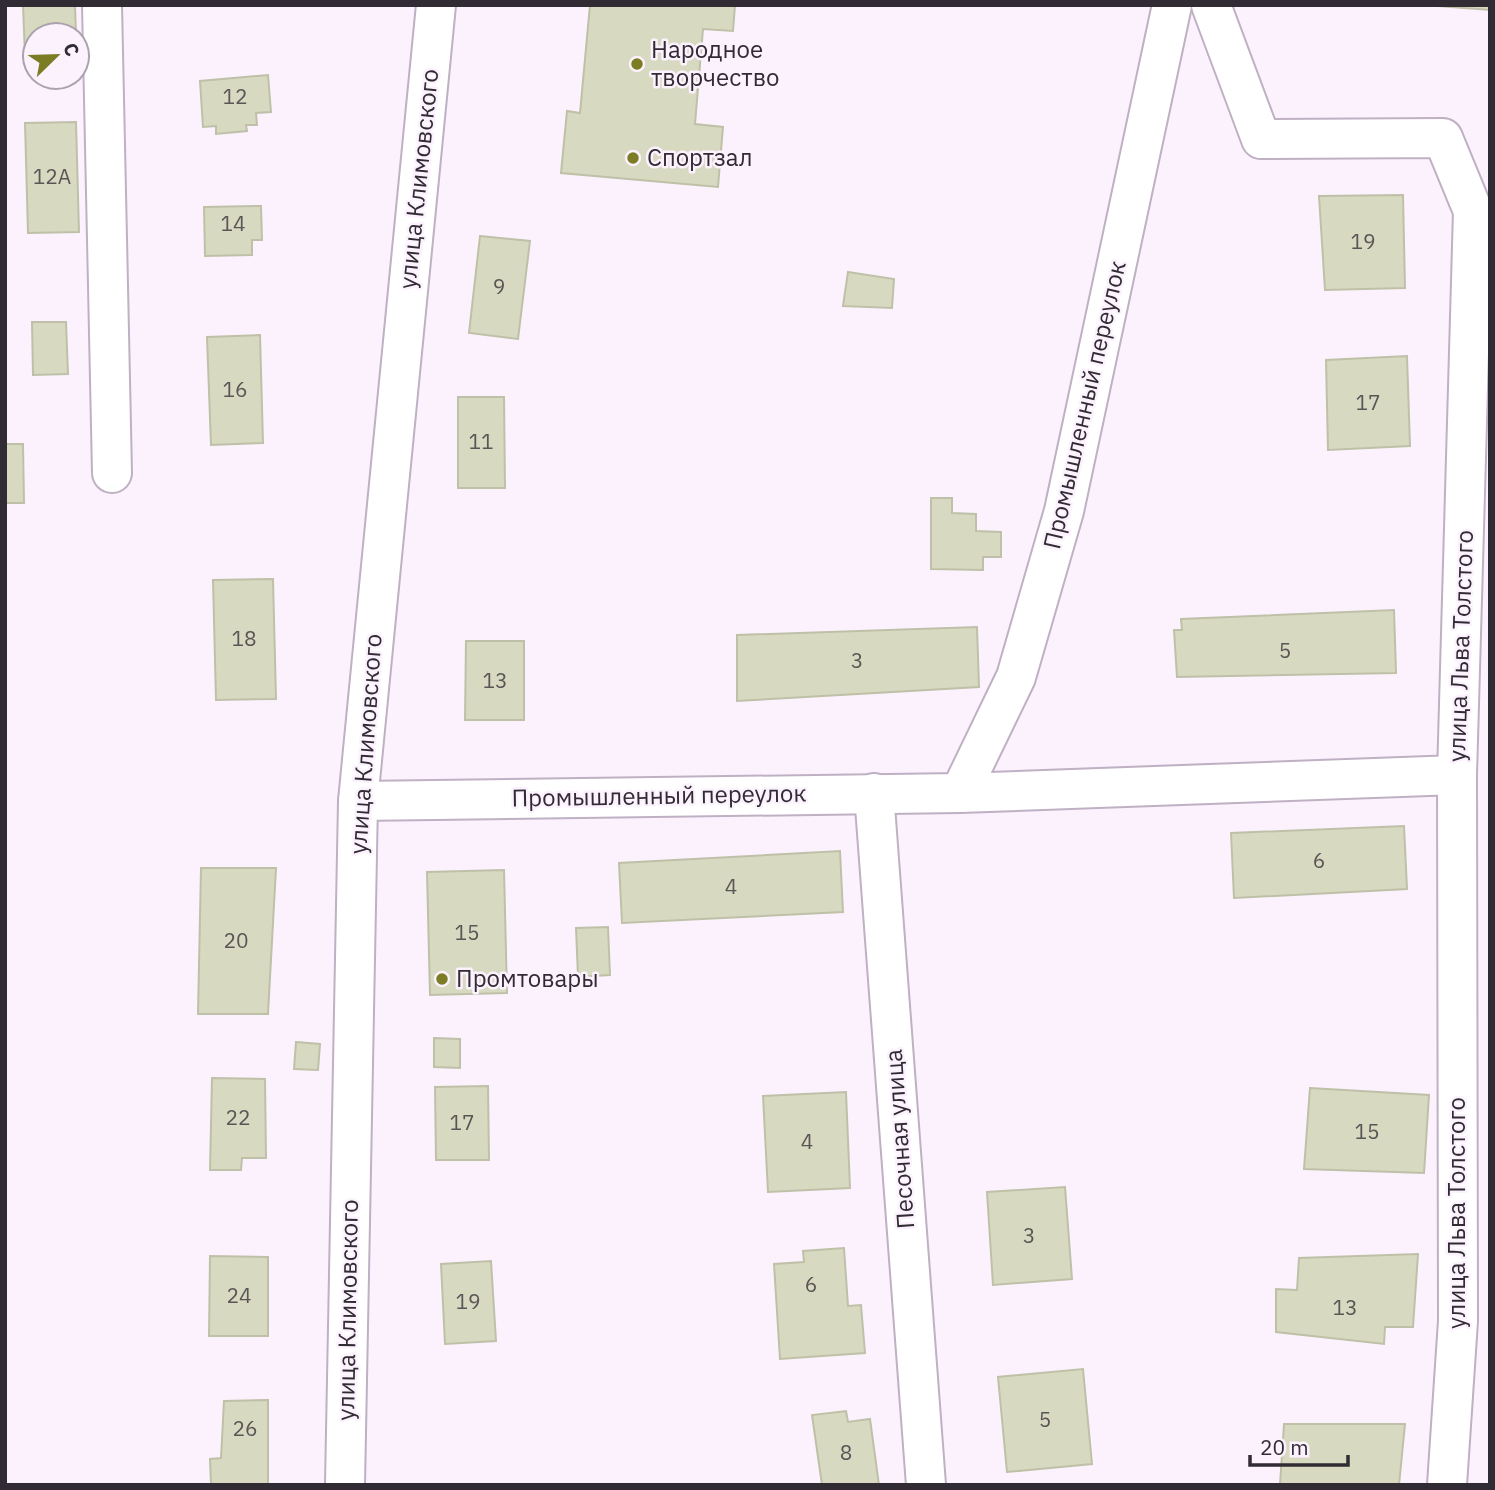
<svg xmlns="http://www.w3.org/2000/svg" width="1495" height="1490" font-family="'IBM Plex Sans',sans-serif">
  <style>
    .building { fill: #d8d9c1; stroke: #bfc0a8; stroke-width: 2 }
    .lines { fill: none; stroke-linecap: round; stroke-linejoin: round }
    .minor-casing { stroke: #bfb0c3; stroke-width: 42 }
    .minor { stroke: #fff; stroke-width: 38 }
    .poi-dot { fill: #7c7c24; stroke: #fcf2fe; stroke-width: 2.5 }
    .labels { text-anchor: middle; stroke-width: 5; stroke-linejoin: round; paint-order: stroke }
    .number-label { font-size: 21px; fill: #5b5656 }
    .poi-label { font-size: 24px; fill: #312b33; stroke: #fcf2fe; text-anchor: start }
    .street-label { font-size: 24px; fill: #312b33; stroke: #fcf2fe }
  </style>
  <rect width="100%" height="100%" fill="#fcf2fe"/>
  <g class="building">
    <path d="M23,5H75L76,35H35V56H25Z"/>
    <path d="M590,5H735L733,31L703,29L695,124L723,127L718,187L561,173L567,111L580,113Z"/>
    <path d="M1424,5H1490V10Z"/>
    <path d="M268,75L271,112L256,113L257,125H246L247,131L216,134V126L203,127L200,81Z"/>
    <path d="M76,122L79,232L28,233L25,123Z"/>
    <path d="M1403,195L1405,288L1325,290L1319,196Z"/>
    <path d="M261,206L262,240H252V255L205,256L204,207Z"/>
    <path d="M480,236L530,241L518,339L469,333Z"/>
    <path d="M848,272L894,279L892,308L843,306Z"/>
    <path d="M32,322H66L68,374L33,375Z"/>
    <path d="M260,335L263,443L211,445L207,337Z"/>
    <path d="M1407,356L1410,446L1328,450L1326,360Z"/>
    <path d="M458,397H504L505,488H458Z"/>
    <path d="M5,444H23L24,503H5Z"/>
    <path d="M931,498H952V513L976,514V531L1001,532V557H983V570L931,569Z"/>
    <path d="M273,579L276,699L216,700L213,580Z"/>
    <path d="M1394,610L1396,673L1177,677L1174,630H1182L1181,619Z"/>
    <path d="M977,627L979,687L737,701V635Z"/>
    <path d="M466,641H524V720H465Z"/>
    <path d="M1404,826L1407,889L1234,898L1231,833Z"/>
    <path d="M840,851L843,912L622,923L619,863Z"/>
    <path d="M201,868H276L268,1014H198Z"/>
    <path d="M504,870L507,993L430,995L427,872Z"/>
    <path d="M608,927L610,975L578,977L576,928Z"/>
    <path d="M434,1038L460,1039V1068L434,1067Z"/>
    <path d="M296,1042L320,1044L318,1070L294,1069Z"/>
    <path d="M212,1078L265,1079L266,1158H242L241,1170H210Z"/>
    <path d="M488,1086L489,1160H436L435,1087Z"/>
    <path d="M1310,1088L1429,1095L1424,1173L1304,1169Z"/>
    <path d="M846,1092L850,1188L768,1192L763,1096Z"/>
    <path d="M1065,1187L1072,1279L993,1285L987,1192Z"/>
    <path d="M844,1248L848,1306L861,1305L865,1353L780,1359L774,1264L804,1262L803,1251Z"/>
    <path d="M1418,1254L1413,1327H1385L1384,1344L1276,1332V1289L1297,1290L1299,1258Z"/>
    <path d="M210,1256L268,1257V1336H209Z"/>
    <path d="M491,1261L496,1341L445,1344L441,1264Z"/>
    <path d="M1083,1369L1092,1464L1007,1472L998,1377Z"/>
    <path d="M268,1400V1485H211L210,1459L221,1458L224,1401Z"/>
    <path d="M846,1411L848,1422L870,1419L879,1485H822L812,1415Z"/>
    <path d="M1284,1424H1405L1399,1485H1280Z"/>
  </g>
  <g class="lines">
    <g class="minor-casing">
      <g id="minor">
        <path d="M102,5L112,473"/>
        <path d="M1211,5L1261,139L1443,138L1473,211L1457,775L1458,1321L1447,1485"/>
        <path d="M874,793L926,1485"/>
        <path d="M960,793L1457,775"/>
        <path d="M358,801L960,793L1016,677L1064,511L1172,5"/>
        <path d="M345,1485L358,801L436,5"/>
      </g>
    </g>
    <use href="#minor" class="minor"/>
  </g>
  <g class="poi-dot">
    <circle cx="637" cy="64" r="7"/>
    <circle cx="633" cy="158" r="7"/>
    <circle cx="442" cy="979" r="7"/>
  </g>
  <g class="labels">
    <g class="number-label">
      <text x="235" y="104">12</text>
      <text x="52" y="184">12А</text>
      <text x="233" y="231">14</text>
      <text x="1363" y="249">19</text>
      <text x="499" y="294">9</text>
      <text x="235" y="397">16</text>
      <text x="1368" y="410">17</text>
      <text x="481" y="449">11</text>
      <text x="244" y="646">18</text>
      <text x="1285" y="658">5</text>
      <text x="857" y="668">3</text>
      <text x="495" y="688">13</text>
      <text x="1319" y="868">6</text>
      <text x="731" y="894">4</text>
      <text x="467" y="940">15</text>
      <text x="236" y="948">20</text>
      <text x="238" y="1125">22</text>
      <text x="462" y="1130">17</text>
      <text x="1367" y="1139">15</text>
      <text x="807" y="1149">4</text>
      <text x="1029" y="1243">3</text>
      <text x="811" y="1292">6</text>
      <text x="239" y="1303">24</text>
      <text x="468" y="1309">19</text>
      <text x="1345" y="1315">13</text>
      <text x="1045" y="1427">5</text>
      <text x="245" y="1436">26</text>
      <text x="846" y="1460">8</text>
    </g>
    <g class="poi-label">
      <text x="651" y="58">Народное<tspan x="651" dy="28">творчество</tspan></text>
      <text x="647" y="166">Спортзал</text>
      <text x="456" y="987">Промтовары</text>
    </g>
    <g class="street-label">
      <text transform="translate(419 179) rotate(-84)" y="8">улица Климовского</text>
      <text transform="translate(1085 405) rotate(-77)" y="8">Промышленный переулок</text>
      <text transform="translate(1461 646) rotate(-88)" y="8">улица Льва Толстого</text>
      <text transform="translate(366 744) rotate(-86)" y="8">улица Климовского</text>
      <text transform="translate(659 796) rotate(-1)" y="8">Промышленный переулок</text>
      <text transform="translate(900 1139) rotate(-94)" y="8">Песочная улица</text>
      <text transform="translate(1457 1213) rotate(-90)" y="8">улица Льва Толстого</text>
      <text transform="translate(348 1310) rotate(-89)" y="8">улица Климовского</text>
    </g>
  </g>
  <rect width="1495" height="1490" fill="none" stroke="#312b33" stroke-width="14"/>
  <g transform="translate(56 56) rotate(67)"><circle r="33" fill="#fcf2fe" stroke="#aba2ad" stroke-width="2"/>
  <path d="M0-5L12 26L0 18L-12 26Z" fill="#7c7c24"/>
  <text y="-10" font-size="19" font-weight="bold" text-anchor="middle" fill="#312b33">С</text>
  </g>
  <path d="M1250 1455v10h98v-10" fill="none" stroke="#312b33" stroke-width="3.5"/>
  <text x="1260" y="1455" font-size="21" fill="#312b33" stroke="#fcf2fe" stroke-width="5" paint-order="stroke">20 m</text>
</svg>
